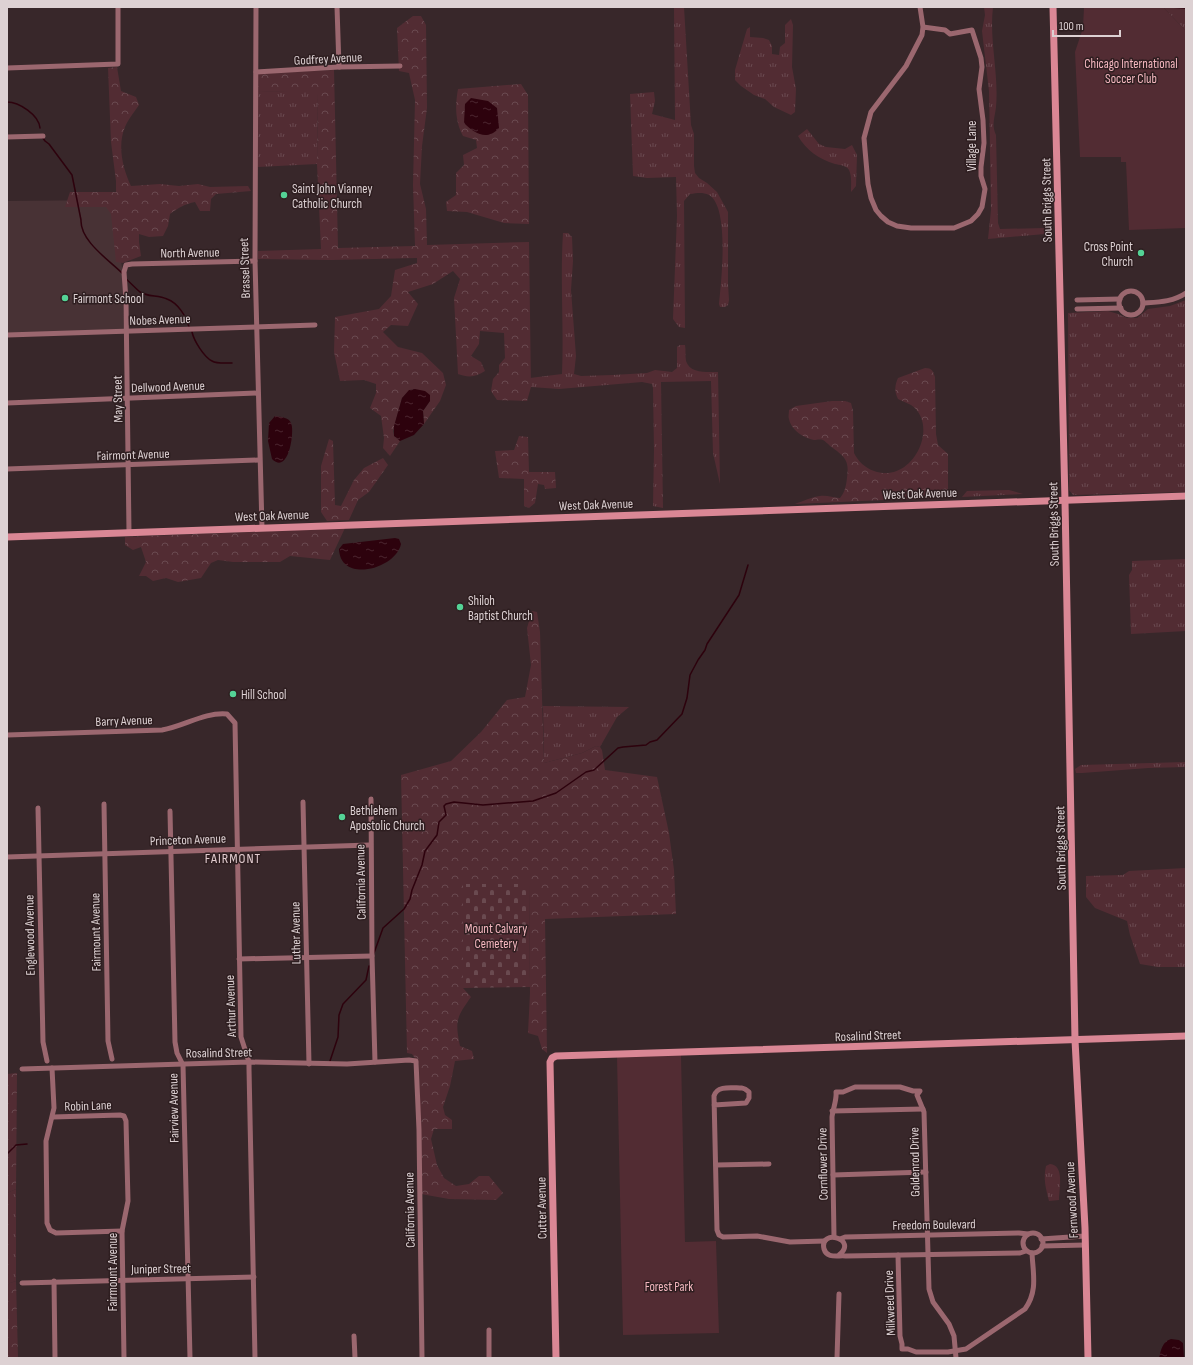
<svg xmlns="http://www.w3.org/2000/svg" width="1193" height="1365" font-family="'Sofia Sans Condensed',sans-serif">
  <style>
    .built { fill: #483235 }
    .grass { fill: url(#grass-tufts) }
    .forest { fill: url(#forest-crowns) }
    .cemetery { fill: url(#cemetery-stones) }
    .park { fill: #522c33 }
    .water { fill: url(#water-ripples) }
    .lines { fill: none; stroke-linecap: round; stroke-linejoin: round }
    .stream { stroke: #2d020d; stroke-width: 1.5 }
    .street { stroke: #9b676f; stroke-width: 5 }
    .secondary { stroke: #da8795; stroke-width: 7 }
    .poi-dot { fill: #54d396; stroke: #2e1e20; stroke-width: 1.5 }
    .labels { text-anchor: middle; stroke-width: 3; stroke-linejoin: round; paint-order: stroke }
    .street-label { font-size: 13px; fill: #ddd1d3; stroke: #2e1e20 }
    .park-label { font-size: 13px; fill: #f4b7bf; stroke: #2e1e20 }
    .poi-label { font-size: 13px; fill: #ddd1d3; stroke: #2e1e20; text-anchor: start }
    .neighbourhood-label { font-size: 14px; letter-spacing: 1px; fill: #e1cbce; stroke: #2e1e20 }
  </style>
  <defs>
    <pattern id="grass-tufts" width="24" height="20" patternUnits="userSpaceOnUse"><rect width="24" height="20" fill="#522c33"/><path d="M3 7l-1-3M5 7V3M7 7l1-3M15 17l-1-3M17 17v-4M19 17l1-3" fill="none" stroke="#6a4a50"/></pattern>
    <pattern id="forest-crowns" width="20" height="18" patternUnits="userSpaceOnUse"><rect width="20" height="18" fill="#522c33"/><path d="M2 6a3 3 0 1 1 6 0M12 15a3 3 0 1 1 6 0" fill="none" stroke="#6a4a50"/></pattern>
    <pattern id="cemetery-stones" width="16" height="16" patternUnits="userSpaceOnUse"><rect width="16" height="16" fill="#522c33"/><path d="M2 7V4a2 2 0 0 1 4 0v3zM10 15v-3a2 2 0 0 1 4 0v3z" fill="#6a4a50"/></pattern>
    <pattern id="water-ripples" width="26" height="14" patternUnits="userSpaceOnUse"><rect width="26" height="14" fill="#2d020d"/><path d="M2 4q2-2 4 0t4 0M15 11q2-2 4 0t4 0" fill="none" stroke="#4b262f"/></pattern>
  </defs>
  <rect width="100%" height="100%" fill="#38272a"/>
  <path class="built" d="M112,200L122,267L124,329L7,334V201Z"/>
  <g class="grass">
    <path d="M674,7H684L691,125L694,134V166L695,173L699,178L707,183L717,192L728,212V284L729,300L728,305L725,307H720L719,304C721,283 730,207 709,195C703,192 697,193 690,194L684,201L685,328L679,327L673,319L677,216L676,177L647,178L633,176L630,94L654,92L655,101L652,114L675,120Z"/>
    <path d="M984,7H993C989,40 999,74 996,107C995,117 991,125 996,135L998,223L1000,229L1045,228V234L988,239L991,210L989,91L982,31L985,15Z"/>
    <path d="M1163,7H1186V31Z"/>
    <path d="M791,19L793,25L792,67L796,89L795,112L791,115L774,107L765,99L754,95L741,86L735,80V70L747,29L750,27V37L763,38L769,40L772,46V54L779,55L780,47L785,43V25Z"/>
    <path d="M258,91L318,92L317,164L258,167Z"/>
    <path d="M807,129L819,144L826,147L845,149L852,145L857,155L856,186L851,192C851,185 852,176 849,170C846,165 839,165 835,164C819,159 806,150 798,136Z"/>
    <path d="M563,233H568L572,237L573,261L571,290L576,356L574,374L581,376L613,375L647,373L655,370L672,372L677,368V347L680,345H685C686,350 685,356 686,361C690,374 708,372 718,372L720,484L713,453L711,381L661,382L663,508L653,506L654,450L653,388L652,384L642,382L559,389L531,387L530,378L562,374C564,327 560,280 563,233Z"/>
    <path d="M1186,300V492L1073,495L1069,490L1068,313L1108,311L1118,314L1127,318H1137L1148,309L1170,306Z"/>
    <path d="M1009,490L1023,494L962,497L967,491Z"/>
    <path d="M1186,559V631L1131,634L1129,575L1132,570V561Z"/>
    <path d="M543,706L629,707L617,717L600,747L596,746L582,753L544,763Z"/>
    <path d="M1186,762V767L1148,768L1082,773H1076L1075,769L1081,765Z"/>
    <path d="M1186,868V967H1158L1140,964L1130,935L1127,921L1095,908L1086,897V876L1123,875L1129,871Z"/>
    <path d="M1050,1164C1065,1165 1059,1190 1059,1200L1049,1201C1046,1189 1043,1179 1046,1166Z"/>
    <path d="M16,1189V1281L7,1284V1193Z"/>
  </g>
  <g class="forest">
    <path d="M413,16H421L426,25L427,108L422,146L420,184L426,209L427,245L529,242L531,387L527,401L497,400L491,391L493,379L499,372V365L505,358L504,333L480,331L479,344L471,356L481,362L485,371C476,377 469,378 458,374L454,298L460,279L453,271L433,284L408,292L418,304L408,326L391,325L383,332L398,347L422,353L443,373L446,385L440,401L424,424L423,411L430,401L415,389L410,390L402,398L393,431L394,436L400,441L390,456L383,448L384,438L381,416L370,408L376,393V384L364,380L340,381L334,352L335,317L379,309L391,296L395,270L417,263V258L331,260L258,259V251L321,249L317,164L318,93L258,91V73L334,70L338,248L415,246L413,185L415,100L409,73L399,71L397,28Z"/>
    <path d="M117,67L121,91L136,97L139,105C134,112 128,120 125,127C117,146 123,169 131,186L160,184L179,186L198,184L210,187L248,186L251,191L216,194L211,199L210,211H200L195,202C185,204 178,208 170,214L168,226L163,236L149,237L139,234V242L141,256L123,263L116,262L111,214L106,207H65L70,192H116V181L111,142L108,68Z"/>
    <path d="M521,84L528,95L529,224L504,223L467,212L447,211L446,202L456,195V173L464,165L463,155L477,148L476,140L463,136C455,121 455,106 458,89Z"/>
    <path d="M925,368C932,368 933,371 935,377L936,434L938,445L948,454V490L951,497L795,504C803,501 812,497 820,496C827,495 833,498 840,498C845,492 846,486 847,478C850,460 844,456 830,446C828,444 825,441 823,440C820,439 816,440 814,440C804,438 791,430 789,419C788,417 789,413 789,410L796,406L832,401H845L851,403L853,411L854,453C858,461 865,468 874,471C912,485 941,426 911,405C907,403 902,401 898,399C894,391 895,385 898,378Z"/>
    <path d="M519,436L528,437L529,472H555L556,488L545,489L544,485L538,484L535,503L529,508L524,506V479L499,478L495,451L514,450Z"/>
    <path d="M329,439L333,441L335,505L341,506L354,480L364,468L383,458L388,465L369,492L358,500L349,520L327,521L321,512V466Z"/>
    <path d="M345,528L330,560L290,556L280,562H233L218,560L211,563L201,578L178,582L166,578L153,581L146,576H139L146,562L141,547L133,550L125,545V537Z"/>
    <path d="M532,611L537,612L540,632L544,763L582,753L596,746L600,747L602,750L605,770L657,777L669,833L674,870L676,914L545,919L547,1053L542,1049L538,1036L528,1033L530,993L529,884L463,988L471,997C456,1018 455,1021 460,1046L472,1051L474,1059L455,1061L450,1086L443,1107L445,1115L452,1120V1129H434L431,1139L437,1165L444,1178L456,1186L469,1184L479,1176H489L503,1193L496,1200L449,1199L421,1194L419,1064L412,1054L407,1053L401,775L451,761L481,732L507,700L525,697L531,665L527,628Z"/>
    <path d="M17,1073L16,1189L7,1193V1074Z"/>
    <path d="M16,1281L18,1358H7V1284Z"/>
  </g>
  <path class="cemetery" d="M463,884H529L530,987L463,988Z"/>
  <g class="park">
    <path d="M1084,7H1163L1186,31V228L1129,230L1126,162H1121V157H1080L1075,52L1083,28Z"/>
    <path d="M681,1055L685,1242L716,1241L719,1333L623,1335L617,1057Z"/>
  </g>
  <g class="water">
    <path d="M471,98L488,101L497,108L499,128C487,141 475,134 464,123L465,104Z"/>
    <path d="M415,389L425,391L430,395V401L423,411L424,424L414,435L400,441L394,436V426L402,398L409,390Z"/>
    <path d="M275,416C280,417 289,417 291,423C295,430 289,476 272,459L268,441L269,423Z"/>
    <path d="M395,538L399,539L401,544C396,569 340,584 339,549L343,544Z"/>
    <path d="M1171,1339L1179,1340L1183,1343L1184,1358H1159C1161,1350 1162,1342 1171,1339Z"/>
  </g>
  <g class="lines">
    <g class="stream">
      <path d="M1170,7L1186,8"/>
      <path d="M7,102C19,102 39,115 40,128"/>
      <path d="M43,138L45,141L49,144L72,175L81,220C80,241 109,260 123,274"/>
      <path d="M126,279C131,283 135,288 140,292C148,297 158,295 167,299C178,303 186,316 189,327"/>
      <path d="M192,332C194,341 204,357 212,361C217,364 226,363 232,363"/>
      <path d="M374,953L383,928L404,909L410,899L412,890L422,865L425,851L437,835L439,822L446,815L444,806L446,804L454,802L483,805L533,801L556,793L586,772L594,770L618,748L623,747L646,745L650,742L657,740L682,714L687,698L690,675L698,660L705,650L707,644L739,595L748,565"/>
      <path d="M330,1061L338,1037L339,1015L343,1004L366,980L369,966"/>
      <path d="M7,1154L16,1145L27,1144"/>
    </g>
    <g class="street">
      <path d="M256,7L255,261L262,528"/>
      <path d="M337,7L339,67"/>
      <path d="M920,7L923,27L922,35L906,66L871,112L864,138L868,184L871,198L876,210L881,216L888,222L897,226L911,228H954L971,221L978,214L982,207L985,189L981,176V167L984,143L983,120L979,89L982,67L981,58L972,30L950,34L945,30L923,27"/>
      <path d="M7,68L118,64V7"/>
      <path d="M256,72L339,67L400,66"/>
      <path d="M7,137L43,136"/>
      <circle cx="1131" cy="303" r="12"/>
      <path d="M1077,300L1120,299"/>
      <path d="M1143,303C1158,302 1173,302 1186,293"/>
      <path d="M1077,309L1121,308"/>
      <path d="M7,335L315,325"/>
      <path d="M7,403L258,393"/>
      <path d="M7,469L259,460"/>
      <path d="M129,532L126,301L124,272L126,265L132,264L255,261"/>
      <path d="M7,735L162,730C185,726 204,712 227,714L235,723L241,1037L249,1062V1069L255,1358"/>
      <path d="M371,799L372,956L375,1062"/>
      <path d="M303,802L309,1064"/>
      <path d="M104,804L108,1041L112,1059"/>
      <path d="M38,808L43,1042L47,1061"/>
      <path d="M170,811L175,1042L177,1053L183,1065L190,1358"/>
      <path d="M7,857L370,845"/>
      <path d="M239,959L372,956"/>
      <path d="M52,1068L54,1108L46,1141L47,1223L50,1230L56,1233L122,1231"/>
      <path d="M22,1069L249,1062L347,1064L409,1060L416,1061L419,1130L422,1358"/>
      <path d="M714,1105L746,1103L749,1098V1092L745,1089L742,1088C732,1088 717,1085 714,1096L717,1230L719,1235L723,1237L757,1236L790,1242L825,1241"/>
      <path d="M832,1111L923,1109"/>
      <path d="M53,1117L120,1115L124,1116L126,1121L128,1201L122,1231L124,1358"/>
      <path d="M716,1165L769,1164"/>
      <path d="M833,1175L926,1172"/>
      <circle cx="1033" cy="1243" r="10"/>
      <path d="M834,1237L832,1117C833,1108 837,1100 836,1092H843L855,1087H900L913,1091H920L917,1095L924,1112L929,1289L933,1302L949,1324L954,1336L956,1358"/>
      <path d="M840,1239L845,1237L1019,1233L1028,1234"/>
      <path d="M1041,1239L1085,1236"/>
      <path d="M1042,1246L1085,1245"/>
      <path d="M839,1255C859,1239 819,1228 824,1249C827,1259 838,1255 846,1256L1020,1253L1026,1251"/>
      <path d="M898,1255L900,1336L902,1344V1349H908L916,1352H948L966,1349L1025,1309C1038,1291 1033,1274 1032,1253"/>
      <path d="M54,1281L55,1358"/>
      <path d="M22,1283L254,1277"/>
      <path d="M489,1330V1358"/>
      <path d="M354,1336L355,1358"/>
      <path d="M837,1358L839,1294"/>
    </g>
    <g class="secondary">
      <path d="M1053,7L1065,501L1075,1040L1085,1228L1088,1358"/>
      <path d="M7,537L1186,496"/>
      <path d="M556,1358L550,1062L552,1058L556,1056L1186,1036"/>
    </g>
  </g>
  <g class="poi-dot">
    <circle cx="284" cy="195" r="4"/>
    <circle cx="1141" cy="253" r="4"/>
    <circle cx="65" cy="298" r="4"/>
    <circle cx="460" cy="607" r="4"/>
    <circle cx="233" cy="694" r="4"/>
    <circle cx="342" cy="817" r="4"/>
  </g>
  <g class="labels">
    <g class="street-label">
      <text transform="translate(328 58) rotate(-3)" y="5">Godfrey Avenue</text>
      <text transform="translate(971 146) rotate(-90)" y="5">Village Lane</text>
      <text transform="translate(1046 200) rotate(-91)" y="5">South Briggs Street</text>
      <text transform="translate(190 252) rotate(-1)" y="5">North Avenue</text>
      <text transform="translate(244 268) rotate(-92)" y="5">Brassel Street</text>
      <text transform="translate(160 319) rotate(-2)" y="5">Nobes Avenue</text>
      <text transform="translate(168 386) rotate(-2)" y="5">Dellwood Avenue</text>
      <text transform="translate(117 399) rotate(-91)" y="5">May Street</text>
      <text transform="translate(133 454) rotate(-2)" y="5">Fairmont Avenue</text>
      <text transform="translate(920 493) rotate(-2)" y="5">West Oak Avenue</text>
      <text transform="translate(596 504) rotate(-2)" y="5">West Oak Avenue</text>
      <text transform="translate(272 515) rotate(-2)" y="5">West Oak Avenue</text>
      <text transform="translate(1053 524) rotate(-91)" y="5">South Briggs Street</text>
      <text transform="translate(124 720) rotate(-2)" y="5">Barry Avenue</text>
      <text transform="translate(188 839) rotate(-2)" y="5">Princeton Avenue</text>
      <text transform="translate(1060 848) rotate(-91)" y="5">South Briggs Street</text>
      <text transform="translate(360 882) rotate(-91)" y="5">California Avenue</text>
      <text transform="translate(95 932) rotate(-91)" y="5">Fairmount Avenue</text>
      <text transform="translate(295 933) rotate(-91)" y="5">Luther Avenue</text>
      <text transform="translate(29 935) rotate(-91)" y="5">Englewood Avenue</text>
      <text transform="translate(230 1006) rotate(-92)" y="5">Arthur Avenue</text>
      <text transform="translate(868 1035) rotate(-2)" y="5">Rosalind Street</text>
      <text transform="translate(219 1052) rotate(-1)" y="5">Rosalind Street</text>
      <text transform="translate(88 1105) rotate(-2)" y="5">Robin Lane</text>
      <text transform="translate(173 1108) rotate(-91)" y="5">Fairview Avenue</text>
      <text transform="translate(914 1162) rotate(-91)" y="5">Goldenrod Drive</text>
      <text transform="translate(822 1164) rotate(-91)" y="5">Cornflower Drive</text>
      <text transform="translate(1071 1200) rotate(-93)" y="5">Fernwood Avenue</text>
      <text transform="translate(541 1208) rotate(-91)" y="5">Cutter Avenue</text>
      <text transform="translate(409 1210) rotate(-91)" y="5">California Avenue</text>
      <text transform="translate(934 1224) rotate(-1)" y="5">Freedom Boulevard</text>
      <text transform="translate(161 1268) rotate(-1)" y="5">Juniper Street</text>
      <text transform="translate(112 1272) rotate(-90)" y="5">Fairmount Avenue</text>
      <text transform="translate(889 1303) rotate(-92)" y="5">Milkweed Drive</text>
    </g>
    <g class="park-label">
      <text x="1131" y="68">Chicago International<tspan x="1131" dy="15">Soccer Club</tspan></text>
      <text x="496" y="933">Mount Calvary<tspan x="496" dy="15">Cemetery</tspan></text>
      <text x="669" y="1291">Forest Park</text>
    </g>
    <g class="poi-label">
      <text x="292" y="193">Saint John Vianney<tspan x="292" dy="15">Catholic Church</tspan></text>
      <text x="1133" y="251" text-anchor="end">Cross Point<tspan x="1133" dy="15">Church</tspan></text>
      <text x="73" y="303">Fairmont School</text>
      <text x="468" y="605">Shiloh<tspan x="468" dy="15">Baptist Church</tspan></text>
      <text x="241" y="699">Hill School</text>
      <text x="350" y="815">Bethlehem<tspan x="350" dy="15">Apostolic Church</tspan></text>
    </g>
    <g class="neighbourhood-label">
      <text x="233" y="863">FAIRMONT</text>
    </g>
  </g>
  <rect width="1193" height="1365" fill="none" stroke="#ddd1d3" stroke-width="16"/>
  <path d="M1053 30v6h67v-6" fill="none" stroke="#ddd1d3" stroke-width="2"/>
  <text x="1059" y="30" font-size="12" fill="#ddd1d3" stroke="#2e1e20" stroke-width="3" paint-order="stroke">100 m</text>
</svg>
